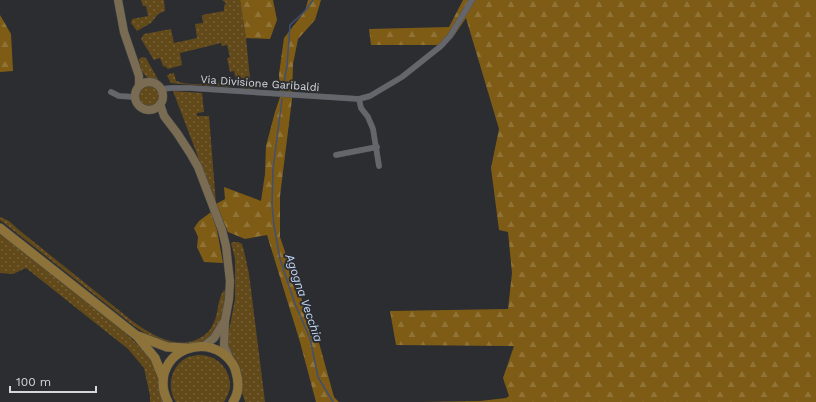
<svg xmlns="http://www.w3.org/2000/svg" width="816" height="402" font-family="'Work Sans',sans-serif">
  <style>
    .grass { fill: url(#grass-dots) }
    .forest { fill: url(#forest-firs) }
    .lines { fill: none; stroke-linecap: round; stroke-linejoin: round }
    .stream { stroke: #404f72; stroke-width: 1.5 }
    .street-casing { stroke: #494b4f; stroke-width: 6 }
    .secondary-casing { stroke: #494b4f; stroke-width: 9 }
    .primary-casing { stroke: #494b4f; stroke-width: 10 }
    .street { stroke: #64666b; stroke-width: 5.5 }
    .secondary { stroke: #796c52; stroke-width: 8 }
    .primary { stroke: #8d7339; stroke-width: 9 }
    .labels { text-anchor: middle; stroke-width: 4; stroke-linejoin: round; paint-order: stroke }
    .street-label { font-size: 11px; fill: #d5d7da; stroke: #2b2d31 }
    .water-label { font-size: 12px; font-style: italic; fill: #c2d6f6; stroke: #2b2d31 }
  </style>
  <defs>
    <pattern id="grass-dots" width="8" height="8" patternUnits="userSpaceOnUse"><rect width="8" height="8" fill="#62491a"/><path d="M2 2h.1M6 6h.1" fill="none" stroke="#78623b" stroke-width="1.8" stroke-linecap="round"/></pattern>
    <pattern id="forest-firs" width="22" height="20" patternUnits="userSpaceOnUse"><rect width="22" height="20" fill="#7f5c15"/><path d="M5 1l3.5 6h-7zM16 11l3.5 6h-7z" fill="#907336"/></pattern>
  </defs>
  <rect width="100%" height="100%" fill="#2b2d31"/>
  <g class="grass">
    <path d="M141,0H164L165,11L158,14L151,23L137,31L131,23L132,19L148,16L146,6H143Z"/>
    <path d="M222,0H240L246,38L251,89L238,87L234,71L230,72L227,58L230,57L227,45L222,46L221,43L180,53L182,65L168,69L166,67L163,66L160,58L154,60L141,39L144,34L171,29L174,43L197,38L195,24L203,23L202,15L224,11V6L226,3Z"/>
    <path d="M142,57L146,58L160,83C157,81 153,81 150,79C143,76 139,66 139,59Z"/>
    <path d="M174,73L176,81C192,87 212,83 229,82L231,87L180,84L171,83L167,76L169,74Z"/>
    <circle cx="149" cy="96" r="10"/>
    <path d="M173,91L202,93L204,112L197,113V116H209L216,204Z"/>
    <path d="M0,217L9,221L19,230L131,320C150,334 177,351 200,338C207,334 211,330 214,322C219,311 217,300 224,290L226,292L222,319L214,333L207,340L197,344L178,346L155,340L134,326L4,223L0,220Z"/>
    <path d="M0,234L64,284L115,324L133,340L148,356L157,371L163,402H150V396L144,368L128,349L26,268L13,274L0,273Z"/>
    <path d="M233,242H238L242,244L244,251L249,274L265,402H245L228,346V336L235,299V259L231,243Z"/>
    <path d="M198,355C201,355 204,355 207,356C221,359 231,373 230,387C229,393 227,397 224,402H176C166,387 171,365 188,357C191,356 195,356 198,355Z"/>
  </g>
  <g class="forest">
    <path d="M240,0H273L277,20L270,39L246,38Z"/>
    <path d="M308,0H321L315,20L298,39L293,64L292,99L280,196V237L299,293L316,332L334,397L339,402H316L300,342L267,235L245,239L228,232L216,204L225,199L224,187L261,201L265,174L266,146L275,112L280,97L279,74L284,38L305,11Z"/>
    <path d="M463,0H816V402H422L480,401L506,398L509,396L503,378L514,346L396,345L390,311L508,309L512,273L508,232L499,230L491,168L499,129L466,18L453,37L441,48L437,45H371L369,29L449,27Z"/>
    <path d="M0,15L11,34L13,71L0,72Z"/>
    <path d="M211,212L217,230L223,263L204,262L197,247L198,237L194,228L199,221Z"/>
  </g>
  <g class="lines">
    <g class="stream">
      <path d="M283,89L287,66L290,25L305,11L313,0"/>
      <path d="M282,99L273,169L272,205L274,225L280,259L295,304L310,338L318,377L333,402"/>
    </g>
    <g class="street-casing">
      <g id="street">
        <path d="M161,89L172,88H190L359,99L370,96L402,77L441,46L450,36L472,0"/>
        <path d="M111,92L119,96L135,97"/>
        <path d="M359,99L361,108L368,117L373,129L379,166"/>
        <path d="M336,155L377,147"/>
      </g>
    </g>
    <g class="secondary-casing">
      <g id="secondary">
        <path d="M118,0L124,32L139,76V86"/>
        <circle cx="149" cy="96" r="14"/>
        <path d="M160,104L164,116L177,133L190,153L198,167L222,230L226,246L230,281L229,299L225,321L224,346L230,360"/>
        <path d="M204,346L214,338L224,322"/>
      </g>
    </g>
    <g class="primary-casing">
      <g id="primary">
        <path d="M0,228L137,336L155,358L163,378"/>
        <path d="M138,336L167,347L187,348"/>
        <path d="M168,402C165,396 163,391 163,384C162,351 203,334 227,357C231,361 235,367 236,372C239,382 239,393 233,402"/>
      </g>
    </g>
    <use href="#street" class="street"/>
    <use href="#secondary" class="secondary"/>
    <use href="#primary" class="primary"/>
  </g>
  <g class="labels">
    <g class="street-label">
      <text transform="translate(260 83) rotate(4)" y="4">Via Divisione Garibaldi</text>
    </g>
    <g class="water-label">
      <text transform="translate(304 298) rotate(71)" y="4">Agogna Vecchia</text>
    </g>
  </g>
  <path d="M10 386v6h86v-6" fill="none" stroke="#d5d7da" stroke-width="2"/>
  <text x="16" y="386" font-size="12" fill="#d5d7da" stroke="#2b2d31" stroke-width="3" paint-order="stroke">100 m</text>
</svg>
